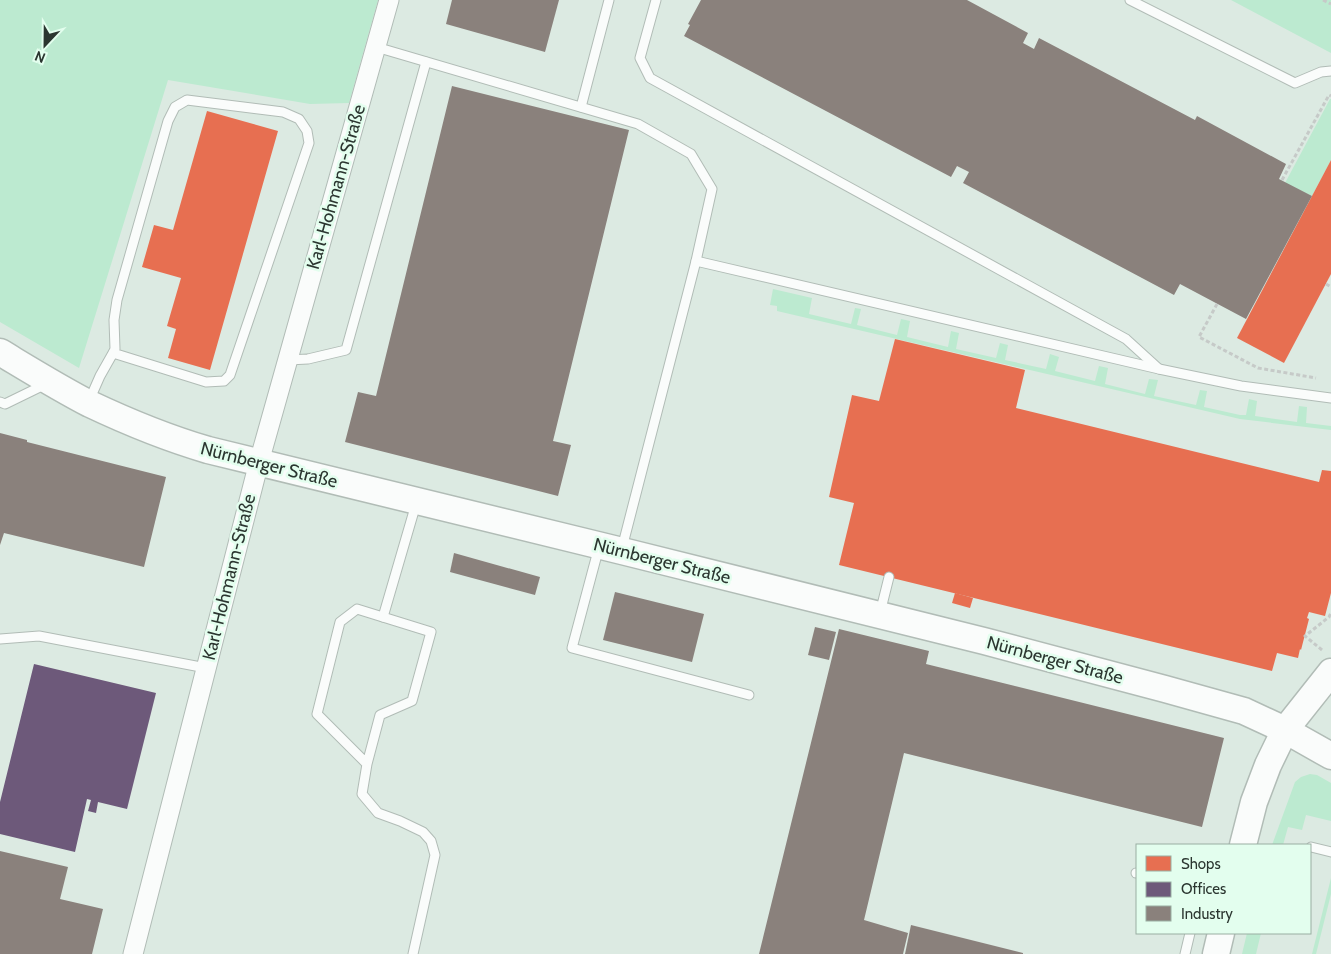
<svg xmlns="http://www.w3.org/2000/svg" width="1331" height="954" font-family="Cabin,sans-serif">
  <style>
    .green { fill: #bcead0 }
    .shops { fill: #e76f51 }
    .offices { fill: #6d597a }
    .industry { fill: #8a817c }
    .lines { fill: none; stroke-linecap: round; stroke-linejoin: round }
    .lane-casing { stroke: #b1bcb6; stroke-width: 11 }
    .street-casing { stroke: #b1bcb6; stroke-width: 21 }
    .secondary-casing { stroke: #b1bcb6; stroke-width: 29 }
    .path { stroke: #c6cac8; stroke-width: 3; stroke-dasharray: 4 2.5; stroke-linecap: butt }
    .lane { stroke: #fafcfb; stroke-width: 9 }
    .street { stroke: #fafcfb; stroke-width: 19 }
    .secondary { stroke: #fafcfb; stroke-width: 26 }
    .labels { text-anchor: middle; stroke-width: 5; stroke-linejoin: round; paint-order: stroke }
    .street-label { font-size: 18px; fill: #2b3630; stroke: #e3feee }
  </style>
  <rect width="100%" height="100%" fill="#dceae2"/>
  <g class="green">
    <path d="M0,0H378L349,103L310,104L168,80L79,368L0,322Z"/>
    <path d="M1231,0H1331V53Z"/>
    <path d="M1330,99H1331V160L1312,196L1285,183Z"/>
    <path d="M773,289L812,298L809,314L851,324L855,308L861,309L857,325L897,335L901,319L910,321L907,337L948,347L951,331L959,333L956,349L996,358L1000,343L1008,345L1005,360L1046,369L1050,354L1059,357L1055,371L1095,381L1099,366L1108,368L1105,384L1145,394L1149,379L1158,380L1154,396L1196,405L1200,390L1207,391L1204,407L1240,415H1246L1249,399L1257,401L1255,416L1297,422L1299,406L1307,407L1306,423L1331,426V430L1240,419L777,311V306L770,305Z"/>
    <path d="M1310,774L1317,775L1331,783V821L1306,815L1302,830L1288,827L1283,845H1272L1295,782L1301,777Z"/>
    <path d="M1331,878V894L1316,954H1312Z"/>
    <path d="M1247,933H1261L1256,954H1242Z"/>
  </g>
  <g class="shops">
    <path d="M207,111L278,131L210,370L168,358L176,329L167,326L181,278L142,267L154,225L173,230Z"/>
    <path d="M1331,160V274L1284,363L1237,338Z"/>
    <path d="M895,339L1025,370L1016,408L1319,482L1322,470L1331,471V593L1325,616L1309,612L1307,618L1309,619L1301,650L1300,649L1298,658L1277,653L1272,671L839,565L854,503L829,497L852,395L879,401Z"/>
    <path d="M955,593L973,598L970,608L952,603Z"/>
  </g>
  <path class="offices" d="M34,664L156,693L127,809L98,802L96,813L88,811L91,800L87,799L75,852L0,834V802Z"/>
  <g class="industry">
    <path d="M452,0H559L545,52L446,24Z"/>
    <path d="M701,0H967L1028,33L1023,43L1034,49L1039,38L1195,120L1197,116L1286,164L1279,179L1312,196L1246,319L1180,284L1174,295L963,183L969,172L957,166L951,177L684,36L690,25L688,24Z"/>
    <path d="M452,86L629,130L553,441L571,445L558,496L345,442L358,392L376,396Z"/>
    <path d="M0,433L27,440V442L166,477L144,567L4,533L0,545Z"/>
    <path d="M454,553L540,577L535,595L450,572Z"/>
    <path d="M615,592L704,614L692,662L603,640Z"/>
    <path d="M815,627L836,632L829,660L808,655Z"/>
    <path d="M839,629L929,651L926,664L1224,738L1202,827L904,753L864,920L908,933L903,954H759Z"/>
    <path d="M0,851L68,867L60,899L103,909L92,954H0Z"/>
    <path d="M911,925L1023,953V954H905Z"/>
  </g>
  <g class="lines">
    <g class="lane-casing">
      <g id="lane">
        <path d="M656,0L640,58L650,78L1126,339L1159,369"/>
        <path d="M1130,0L1295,83L1321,72L1331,71"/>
        <path d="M376,47L638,124L691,154L712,189L696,261L622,548"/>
        <path d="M581,107L609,0"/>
        <path d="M696,261L1159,369L1241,386L1331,398"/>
        <path d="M288,360L308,359L346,350L426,62"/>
        <path d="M89,401L100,376L113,353L115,349L114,320L117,300L168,121L175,107L187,100L283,112L299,119L307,131L309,143L230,375L224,381L206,382L113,353"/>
        <path d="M0,402L5,404L46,384"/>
        <path d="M599,547L572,648L749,695"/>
        <path d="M880,613L889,577"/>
        <path d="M383,617L416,504"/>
        <path d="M0,639L39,636L206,668"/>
        <path d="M367,764L317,714L340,622L357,609L431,632L412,701L380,715L367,764L362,794L378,813L400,821L423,832L431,841L435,855L413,954"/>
        <path d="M1311,847L1331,852"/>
        <path d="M1136,873H1137"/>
        <path d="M1185,954L1190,933"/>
      </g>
    </g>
    <g class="street-casing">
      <path id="street" d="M133,954L259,462L389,0"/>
    </g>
    <g class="secondary-casing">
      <g id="secondary">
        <path d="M0,352C30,370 59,388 90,404C128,422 167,438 208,450L622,551L984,641L1165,689L1244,711L1285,730L1331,756"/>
        <path d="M1243,845L1254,802L1268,765L1285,730L1331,672"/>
        <path d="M1216,954L1221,933"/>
      </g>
    </g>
    <g class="path">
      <path d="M1323,0L1331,4"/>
      <path d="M1282,180L1329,95L1331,96"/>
      <path d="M1326,284L1331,287"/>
      <path d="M1217,304L1199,337L1258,368L1316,378"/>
      <path d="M1322,650L1305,636L1329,617L1331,613"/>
    </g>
    <use href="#lane" class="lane"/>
    <use href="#street" class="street"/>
    <use href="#secondary" class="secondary"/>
  </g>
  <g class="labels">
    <g class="street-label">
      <text transform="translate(336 187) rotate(-74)" y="6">Karl-Hohmann-Straße</text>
      <text transform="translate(269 465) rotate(14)" y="6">Nürnberger Straße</text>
      <text transform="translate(662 561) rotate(14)" y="6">Nürnberger Straße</text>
      <text transform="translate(229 577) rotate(-76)" y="6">Karl-Hohmann-Straße</text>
      <text transform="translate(1055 660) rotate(15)" y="6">Nürnberger Straße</text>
    </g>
  </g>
  <rect x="1136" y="844" width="175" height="90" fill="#e3feee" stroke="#99aea2"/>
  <rect x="1146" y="856" width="25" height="15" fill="#e76f51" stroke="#99aea2"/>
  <text x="1181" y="869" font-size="15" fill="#2b3630">Shops</text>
  <rect x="1146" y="882" width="25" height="15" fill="#6d597a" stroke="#99aea2"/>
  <text x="1181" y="894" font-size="15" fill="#2b3630">Offices</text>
  <rect x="1146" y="906" width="25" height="15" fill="#8a817c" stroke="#99aea2"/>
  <text x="1181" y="919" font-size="15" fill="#2b3630">Industry</text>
  <g transform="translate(45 45) rotate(202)" stroke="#e3feee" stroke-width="4" paint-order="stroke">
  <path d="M0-4L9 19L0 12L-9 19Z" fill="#2b3630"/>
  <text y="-8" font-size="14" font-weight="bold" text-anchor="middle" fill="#2b3630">N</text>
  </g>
</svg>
